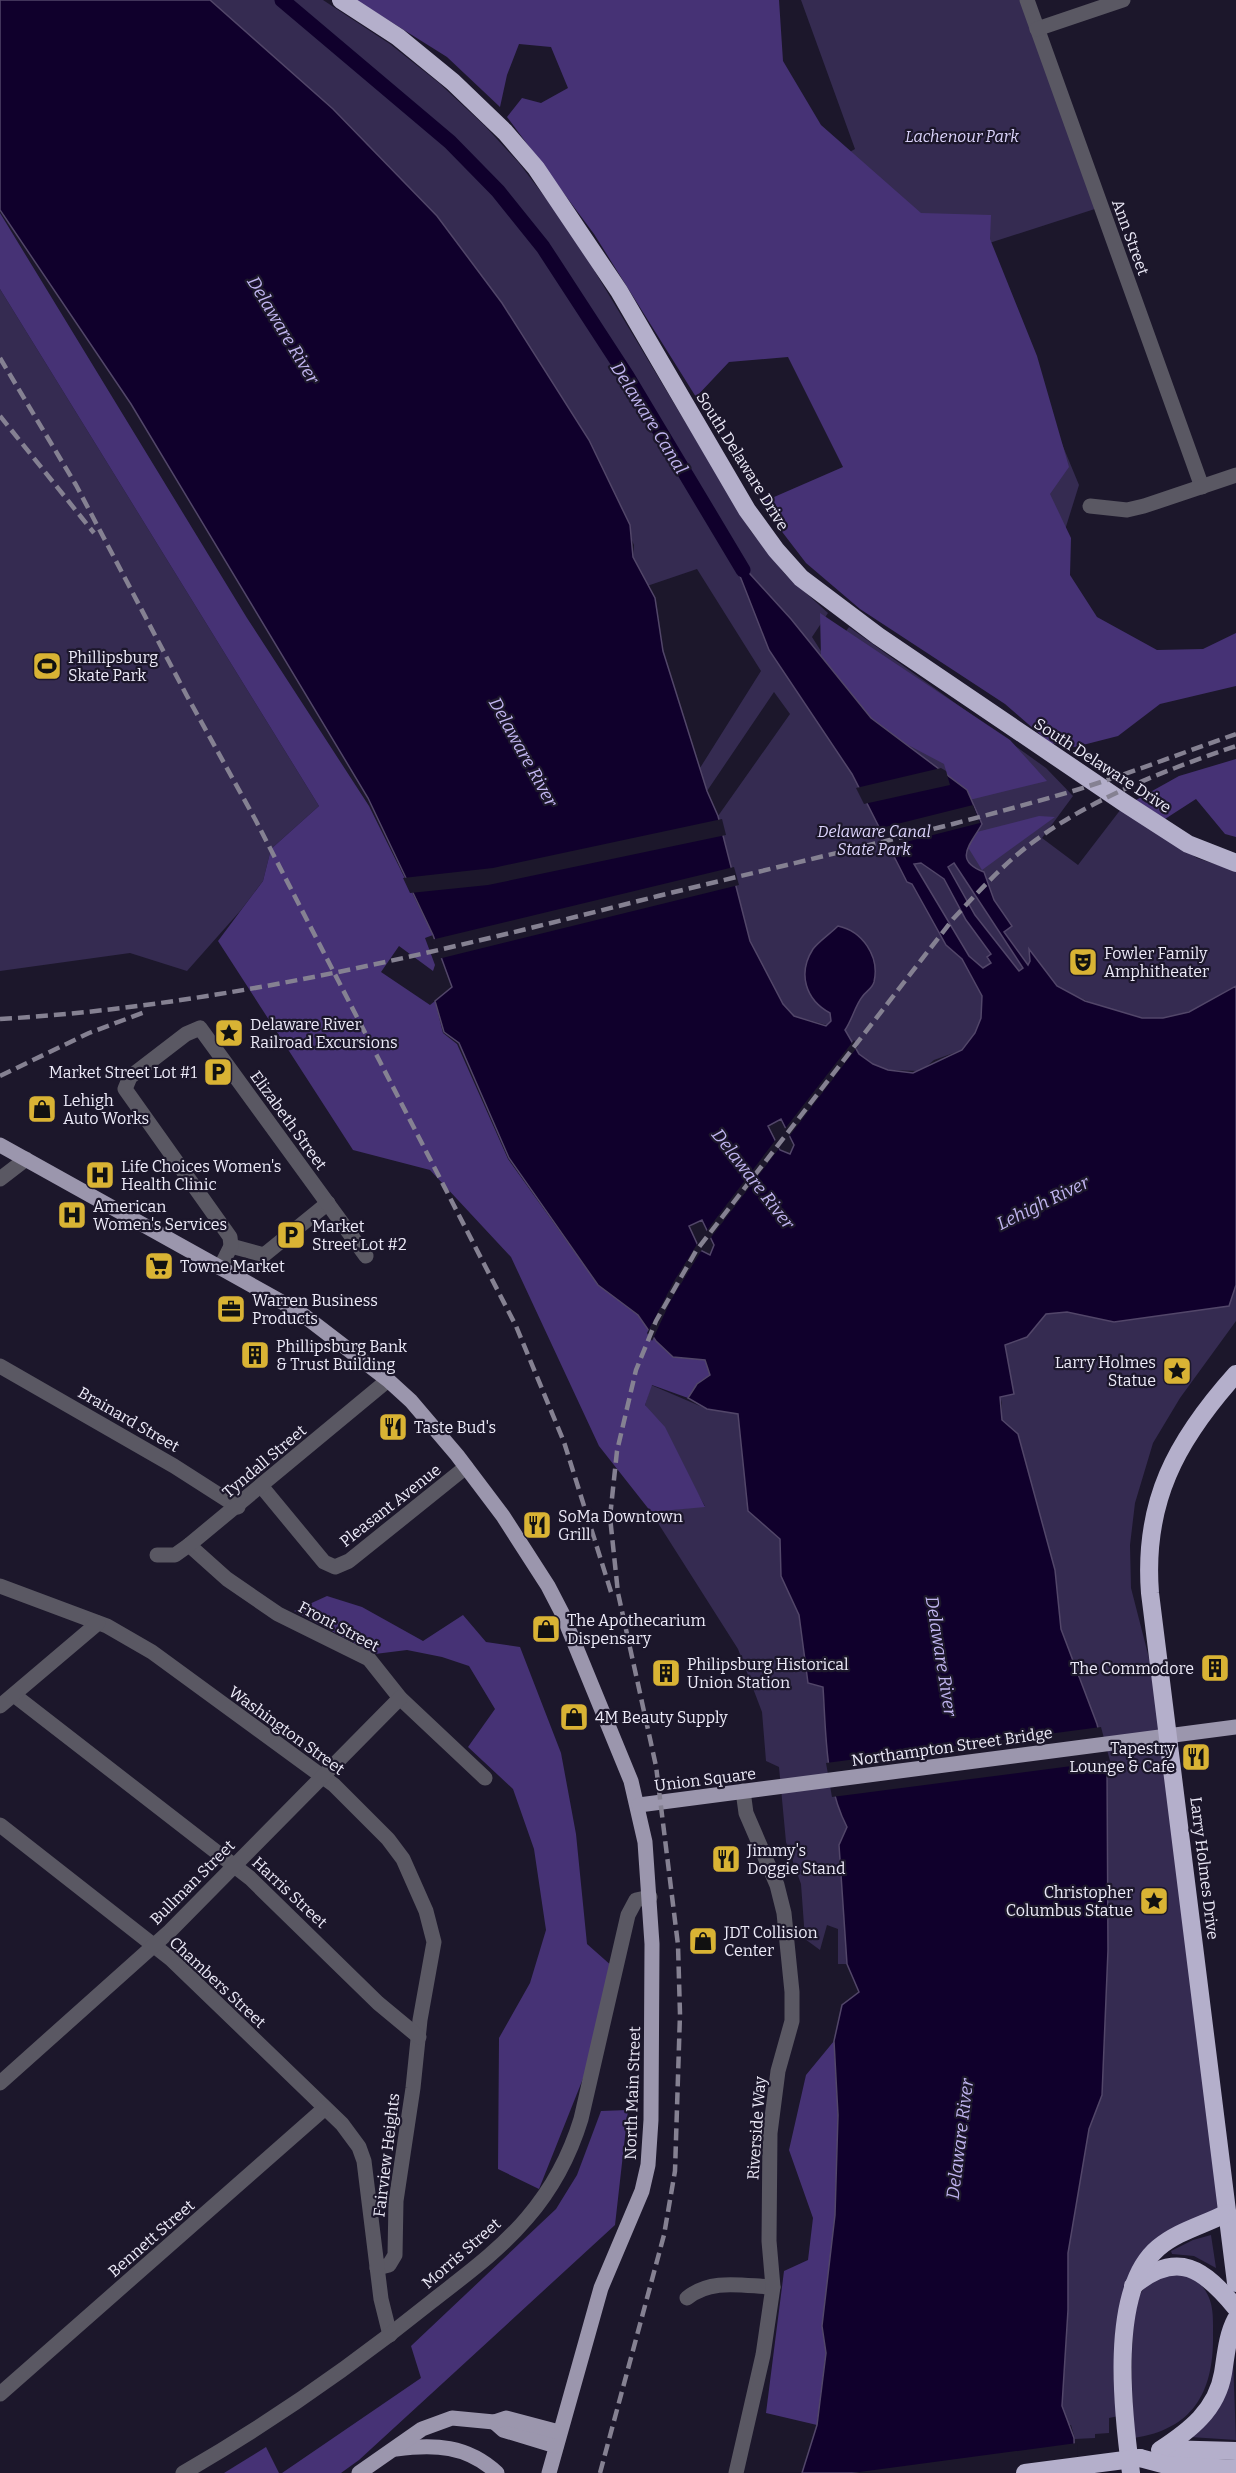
<svg xmlns="http://www.w3.org/2000/svg" width="1236" height="2473" font-family="Bitter,serif">
  <style>
    .green { fill: #352b51 }
    .forest { fill: #463275 }
    .water { fill: #10002c; stroke: #524669; stroke-width: 1.5; fill-rule: evenodd }
    .pier { fill: #1c172b }
    .lines { fill: none; stroke-linecap: round; stroke-linejoin: round }
    .canal { stroke: #10002c; stroke-width: 15 }
    .minor { stroke: #5a5863; stroke-width: 15 }
    .major { stroke: #9b96ad; stroke-width: 15 }
    .highway { stroke: #b4afcb; stroke-width: 18 }
    .rail { stroke: #858192; stroke-width: 4.5; stroke-dasharray: 12 6; stroke-linecap: butt }
    .highway-bridge { stroke: #b4afcb; stroke-width: 18 }
    .labels { text-anchor: middle; stroke-width: 4.5; stroke-linejoin: round; paint-order: stroke }
    .park-label { font-size: 16px; font-style: italic; fill: #dcd4fc; stroke: #1c172b }
    .street-label { font-size: 16px; fill: #eceaf8; stroke: #1c172b }
    .poi-label { font-size: 16px; fill: #eceaf8; stroke: #1c172b; text-anchor: start }
    .water-label { font-size: 18px; font-style: italic; fill: #c1b5f0; stroke: #1c172b }
  </style>
  <rect width="100%" height="100%" fill="#1c172b"/>
  <g class="green">
    <path d="M210,0H323L390,44L439,83L485,126L519,163L570,230L750,530L785,574L828,613L812,637L826,659L849,627L1046,768L1073,796L1042,838L1078,865L1121,809L1197,858L1236,871V986C1214,1000 1189,1015 1163,1018C1131,1022 1085,1001 1056,986L962,1050L934,1060L921,1071L887,1070L873,1064L859,1054L845,1030L794,1016L783,1004L750,941L718,816L790,714L774,692L707,791L700,768L761,671L697,569L647,586L633,557L634,545L589,440L502,303L437,216L333,109Z"/>
    <path d="M801,0H1028L1101,207L980,246L1079,485L1019,677L778,193L855,149Z"/>
    <path d="M0,289L319,806L271,849L263,881L241,910L187,971L130,953L0,971Z"/>
    <path d="M1236,1285V1321L1180,1398L1153,1443L1135,1503L1130,1545L1131,1588L1169,1736L1227,2213L1139,2269L1124,2415L1109,2418V2433L1095,2434V2438L1075,2439L1071,2425L1045,2429L1092,1711L1061,1629L1055,1570L1002,1420V1403L984,1344L1003,1312H1186L1204,1309Z"/>
    <path d="M651,1385L707,1409L738,1414L748,1511L780,1539L781,1576L799,1615L808,1683L823,1687C826,1733 825,1785 847,1827L839,1845L847,1964H838V1929L827,1925L820,1950L805,1939L801,1884L786,1842L779,1767L766,1761L762,1712L738,1649L651,1512L705,1506L645,1405Z"/>
    <path d="M1211,2235L1216,2268L1194,2256L1172,2254L1171,2251L1193,2240Z"/>
    <path d="M1173,2272L1205,2282L1202,2286C1214,2301 1213,2315 1213,2334C1214,2391 1194,2429 1134,2438C1133,2409 1126,2307 1145,2287C1151,2280 1164,2276 1173,2272Z"/>
    <path d="M1233,2359L1236,2440L1190,2437Z"/>
  </g>
  <g class="forest">
    <path d="M356,0H779L783,61L821,125L921,213L991,215L990,239L1037,356L1069,467L1050,494L1071,538L1070,575L1097,617L1157,650L1203,649L1236,633V686L1160,704L1118,736L1075,747L1050,743L1005,704L860,609L806,563L760,503L843,467L788,357L729,362L696,397L594,234L507,117L522,98L541,103L568,88L551,47L519,44L507,75L500,107L447,57Z"/>
    <path d="M0,213L247,618L369,806L433,935L425,938L435,965L433,971L399,946L381,972L430,1005L435,1001L443,1033L457,1044L508,1159L598,1285L638,1315L656,1341L705,1359L710,1375L697,1384L688,1398L652,1385L645,1405L665,1427L705,1507L651,1512L599,1446L511,1257L430,1170L353,1150L218,941L263,881L271,849L319,806L0,289Z"/>
    <path d="M820,613L1010,740L1047,781L937,808L952,791L944,764L893,737L871,718L821,657Z"/>
    <path d="M1236,759V837L1225,834L1196,799L1165,819L1136,800L1179,776Z"/>
    <path d="M1039,816L1055,817L982,870L961,836Z"/>
    <path d="M327,1596L362,1607L423,1641L463,1615L486,1642L520,1647L561,1753L576,1834L587,1944L613,1967L590,2061L539,2189L498,2169L499,2038L530,1983L546,1930L534,1849L513,1789L468,1747L495,1709L469,1666L442,1657L407,1650L375,1654L294,1611Z"/>
    <path d="M834,2041L838,2115L835,2215L822,2326L826,2353L817,2425L766,2413L784,2271L808,2260L813,2218L789,2150L806,2075Z"/>
    <path d="M628,2110L615,2225L359,2460L341,2473H282L421,2378L411,2346L556,2209L577,2175L601,2111Z"/>
    <path d="M266,2447L279,2473H224Z"/>
  </g>
  <path class="water" d="M0,0H210L333,109L437,216L502,303L589,440L630,525L633,557L655,598L663,651L707,791L718,816L750,941L783,1004L794,1016L826,1026L831,1021L830,1013C806,1000 797,974 813,949C819,941 830,934 838,926C862,931 880,956 874,982C872,989 866,991 862,997C855,1006 852,1020 845,1030L859,1054L873,1064L888,1070L913,1073L962,1050L975,1033L981,1018L982,996L962,959L946,945L912,884L907,882L852,774L769,650L731,553L791,619L871,718L967,790L982,824C971,844 952,860 984,872L994,900L1012,926L1004,932L1028,965L1030,961L1029,949L1057,986L1085,1001L1142,1018H1163L1189,1012L1236,986V1285L1229,1306L1114,1322L1067,1312L1046,1314L1027,1337L1005,1345L1014,1394L1000,1397L1002,1420L1018,1434L1055,1570L1061,1629L1097,1724L1107,1764L1108,1950L1102,2095L1089,2129L1068,2253V2310L1062,2406L1074,2438L1075,2473H802L817,2425L826,2353L822,2326L835,2215L838,2115L834,2041L842,2005L859,1992L847,1964L839,1845L847,1827C825,1785 826,1733 823,1687L808,1683L799,1615L781,1576L780,1539L748,1511L738,1414L707,1409L688,1398L697,1384L710,1375L705,1360L673,1357L656,1341L638,1315L598,1285L509,1158L459,1043L444,1032L435,1001L452,987L433,935L368,798L131,404L0,210ZM921,863L944,879L966,920L991,954L987,957L991,963L983,968L969,956L914,864ZM954,863L1023,968L1019,971L975,915L948,867ZM781,1119L794,1145L790,1154L780,1150L768,1126ZM702,1220L714,1245L710,1255L700,1250L689,1226Z"/>
  <g class="pier">
    <path d="M941,768L946,771L950,785L864,804L856,788Z"/>
    <path d="M973,805L980,823L886,847L877,829Z"/>
    <path d="M722,819L726,835L488,885L410,893L403,878L493,868Z"/>
    <path d="M734,867L739,885L438,959L431,940Z"/>
    <path d="M854,1040L858,1046L788,1138L784,1130Z"/>
    <path d="M777,1138L781,1146L709,1240L705,1233Z"/>
    <path d="M699,1241L703,1248L671,1300L652,1341L647,1333L674,1281Z"/>
    <path d="M1101,1727L1110,1761L832,1797L826,1763Z"/>
    <path d="M1077,2443L1078,2473H852Z"/>
  </g>
  <g class="lines">
    <path class="canal" d="M282,0L450,142L498,191L543,247L627,376L743,570"/>
    <g class="minor">
      <path d="M1027,0L1202,487"/>
      <path d="M1037,29L1123,0"/>
      <path d="M1090,506L1127,510L1144,506L1236,475"/>
      <path d="M0,1179L26,1159"/>
      <path d="M231,1246L264,1255L328,1203"/>
      <path d="M220,1268L231,1246L230,1237L125,1089L130,1077L186,1034L200,1028L366,1256"/>
      <path d="M0,1366L174,1466L238,1507"/>
      <path d="M262,1487L324,1562L335,1567L349,1561L466,1467"/>
      <path d="M189,1545L227,1579L278,1614L369,1659L400,1698L485,1778"/>
      <path d="M157,1555H175L189,1545L388,1380"/>
      <path d="M0,1586L107,1626L152,1652L334,1785L388,1839L403,1859L426,1911L434,1942L420,2020L413,2088L396,2201L395,2255L389,2265L377,2268"/>
      <path d="M14,1695L250,1878L378,2003L419,2037"/>
      <path d="M0,1706L98,1623"/>
      <path d="M0,1825L171,1959L342,2124L359,2147L364,2161L381,2299L390,2335"/>
      <path d="M0,2083L170,1931L400,1698"/>
      <path d="M687,2298C711,2278 743,2286 773,2287"/>
      <path d="M0,2394L325,2108"/>
      <path d="M183,2473C270,2423 353,2365 431,2302C464,2276 499,2251 527,2218C552,2189 570,2155 581,2119L628,1915L636,1900L650,1897"/>
      <path d="M736,2473L763,2355L773,2287L769,2241L770,2133L778,2071L792,2021V1992L784,1913L777,1885L746,1813L743,1791"/>
    </g>
    <g class="major">
      <path d="M0,1145L298,1311L388,1380L411,1401L457,1455L503,1516L548,1586L562,1613L631,1781L645,1842L652,1944L651,2120L648,2165L642,2191L601,2288L549,2473"/>
      <path d="M639,1805L1236,1727"/>
      <path d="M494,2422L503,2430L556,2446"/>
      <path d="M396,2449C434,2444 467,2445 497,2473"/>
      <path d="M359,2473L422,2429L452,2418L494,2422L506,2418L559,2432"/>
    </g>
    <g class="highway">
      <path d="M341,0L398,37L453,82L505,132L536,168L619,291L747,510L776,550L801,578L878,636L1123,802L1188,844L1236,863"/>
      <path d="M1236,1374C1176,1441 1143,1502 1150,1593L1236,2283"/>
      <path d="M1133,2286C1178,2249 1204,2269 1236,2308"/>
      <path d="M1163,2449L1236,2451"/>
      <path d="M1160,2450C1189,2431 1217,2410 1223,2373C1226,2355 1227,2336 1236,2319"/>
      <path d="M1140,2458L1166,2465L1236,2469"/>
      <path d="M1131,2473C1123,2414 1108,2290 1158,2248C1178,2231 1204,2225 1227,2213"/>
    </g>
    <g class="rail">
      <path d="M0,358L76,485L187,696L255,819L516,1326L564,1442L611,1592"/>
      <path d="M0,416L94,533"/>
      <path d="M0,1019C225,1006 441,951 658,896C797,862 936,831 1073,791C1128,774 1182,753 1236,734"/>
      <path d="M0,1076L89,1033L145,1012"/>
      <path d="M600,2473L664,2235L675,2171L680,2014L678,1945L656,1766L618,1593L610,1517L617,1451L636,1370L656,1321L696,1251L953,919C981,889 1007,860 1040,837C1099,795 1169,769 1236,746"/>
    </g>
    <path class="highway-bridge" d="M1025,2473L1140,2458"/>
  </g>
  <defs>
    <g id="stadium-square" transform="scale(1.5)"><rect x="-9" y="-9" width="18" height="18" rx="4" fill="#d9b334" stroke="#1c172b"/><path d="M0-5a6.5 5 0 1 0 0 10a6.5 5 0 1 0 0-10ZM-3.5-1.8h7v3.6h-7Z" fill="#111"/></g>
    <g id="theatre-square" transform="scale(1.5)"><rect x="-9" y="-9" width="18" height="18" rx="4" fill="#d9b334" stroke="#1c172b"/><path d="M-5-5.5Q0-4 5-5.5V0Q5 5 0 6Q-5 5-5 0ZM-3.3-2.5H-1v1.5H-3.3ZM1-2.5H3.3v1.5H1ZM-2.8 1Q0 5.5 2.8 1Z" fill="#111"/></g>
    <g id="sight-square" transform="scale(1.5)"><rect x="-9" y="-9" width="18" height="18" rx="4" fill="#d9b334" stroke="#1c172b"/><path d="M0-6L1.8-2.2L6-1.7L2.9 1.2L3.7 5.4L0 3.3L-3.7 5.4L-2.9 1.2L-6-1.7L-1.8-2.2Z" fill="#111"/></g>
    <g id="parking-square" transform="scale(1.5)"><rect x="-9" y="-9" width="18" height="18" rx="4" fill="#d9b334" stroke="#1c172b"/><path d="M-3.5-5.5H1a3.5 3.5 0 0 1 0 7H-1V5.5H-3.5ZM-1-3.4V-.6H.8a1.4 1.4 0 0 0 0-2.8Z" fill="#111"/></g>
    <g id="shop-square" transform="scale(1.5)"><rect x="-9" y="-9" width="18" height="18" rx="4" fill="#d9b334" stroke="#1c172b"/><path d="M-5-2.5h2.3a2.7 3.5 0 0 1 5.4 0H5L5.5 6h-11ZM-1.5-2.5h3a1.5 2.3 0 0 0-3 0Z" fill="#111"/></g>
    <g id="hospital-square" transform="scale(1.5)"><rect x="-9" y="-9" width="18" height="18" rx="4" fill="#d9b334" stroke="#1c172b"/><path d="M-5-5h3v3.5h4V-5h3V5h-3V1.5h-4V5h-3Z" fill="#111"/></g>
    <g id="supermarket-square" transform="scale(1.5)"><rect x="-9" y="-9" width="18" height="18" rx="4" fill="#d9b334" stroke="#1c172b"/><path d="M-6-5.5h2.5l.6 2H6L4.5 2H-2.5L-4.4-4H-6ZM-1.5 3.2a1.3 1.3 0 1 0 .1 0ZM3 3.2a1.3 1.3 0 1 0 .1 0Z" fill="#111"/></g>
    <g id="office-square" transform="scale(1.5)"><rect x="-9" y="-9" width="18" height="18" rx="4" fill="#d9b334" stroke="#1c172b"/><path d="M-6-3h4V-5.5h4V-3h4V5H-6ZM-1-4.5V-3h2v-1.5ZM-6 0V1H6V0Z" fill="#111"/></g>
    <g id="building-square" transform="scale(1.5)"><rect x="-9" y="-9" width="18" height="18" rx="4" fill="#d9b334" stroke="#1c172b"/><path d="M-4-6H4V6H1V3H-1V6H-4ZM-2.5-4.3h1.7v1.8h-1.7ZM.8-4.3h1.7v1.8H.8ZM-2.5-1h1.7V.8h-1.7ZM.8-1h1.7V.8H.8Z" fill="#111"/></g>
    <g id="restaurant-square" transform="scale(1.5)"><rect x="-9" y="-9" width="18" height="18" rx="4" fill="#d9b334" stroke="#1c172b"/><path d="M-5-6h1v4h1v-4h1v4h1v-4h1v5L-1.5 .5V6h-2V.5L-5-1ZM5-6V6H3V1.5H1.5Q1.5-4 5-6Z" fill="#111"/></g>
  </defs>
  <g fill-rule="evenodd">
    <use href="#stadium-square" x="47" y="666"/>
    <use href="#theatre-square" x="1083" y="962"/>
    <use href="#sight-square" x="229" y="1033"/>
    <use href="#parking-square" x="218" y="1072"/>
    <use href="#shop-square" x="42" y="1109"/>
    <use href="#hospital-square" x="100" y="1175"/>
    <use href="#hospital-square" x="72" y="1215"/>
    <use href="#parking-square" x="291" y="1235"/>
    <use href="#supermarket-square" x="159" y="1266"/>
    <use href="#office-square" x="231" y="1309"/>
    <use href="#building-square" x="255" y="1355"/>
    <use href="#sight-square" x="1177" y="1371"/>
    <use href="#restaurant-square" x="393" y="1427"/>
    <use href="#restaurant-square" x="537" y="1525"/>
    <use href="#shop-square" x="546" y="1629"/>
    <use href="#building-square" x="1215" y="1668"/>
    <use href="#building-square" x="666" y="1673"/>
    <use href="#shop-square" x="574" y="1717"/>
    <use href="#restaurant-square" x="1196" y="1757"/>
    <use href="#restaurant-square" x="726" y="1859"/>
    <use href="#sight-square" x="1154" y="1901"/>
    <use href="#shop-square" x="703" y="1941"/>
  </g>
  <g class="labels">
    <g class="park-label">
      <text x="962" y="142">Lachenour Park</text>
      <text x="874" y="837">Delaware Canal<tspan x="874" dy="18">State Park</tspan></text>
    </g>
    <g class="street-label">
      <text transform="translate(1131 237) rotate(70)" y="6">Ann Street</text>
      <text transform="translate(743 461) rotate(58)" y="6">South Delaware Drive</text>
      <text transform="translate(1103 765) rotate(33)" y="6">South Delaware Drive</text>
      <text transform="translate(289 1120) rotate(54)" y="6">Elizabeth Street</text>
      <text transform="translate(129 1419) rotate(30)" y="6">Brainard Street</text>
      <text transform="translate(264 1461) rotate(-40)" y="6">Tyndall Street</text>
      <text transform="translate(390 1505) rotate(-38)" y="6">Pleasant Avenue</text>
      <text transform="translate(339 1626) rotate(28)" y="6">Front Street</text>
      <text transform="translate(287 1730) rotate(36)" y="6">Washington Street</text>
      <text transform="translate(952 1746) rotate(-8)" y="6">Northampton Street Bridge</text>
      <text transform="translate(705 1779) rotate(-7)" y="6">Union Square</text>
      <text transform="translate(1205 1868) rotate(83)" y="6">Larry Holmes Drive</text>
      <text transform="translate(192 1882) rotate(-45)" y="6">Bullman Street</text>
      <text transform="translate(290 1892) rotate(43)" y="6">Harris Street</text>
      <text transform="translate(218 1982) rotate(43)" y="6">Chambers Street</text>
      <text transform="translate(632 2093) rotate(-88)" y="6">North Main Street</text>
      <text transform="translate(756 2128) rotate(-86)" y="6">Riverside Way</text>
      <text transform="translate(386 2155) rotate(-83)" y="6">Fairview Heights</text>
      <text transform="translate(151 2238) rotate(-41)" y="6">Bennett Street</text>
      <text transform="translate(461 2253) rotate(-41)" y="6">Morris Street</text>
    </g>
    <g class="poi-label">
      <text x="68" y="663">Phillipsburg<tspan x="68" dy="18">Skate Park</tspan></text>
      <text x="1104" y="959">Fowler Family<tspan x="1104" dy="18">Amphitheater</tspan></text>
      <text x="250" y="1030">Delaware River<tspan x="250" dy="18">Railroad Excursions</tspan></text>
      <text x="197" y="1078" text-anchor="end">Market Street Lot #1</text>
      <text x="63" y="1106">Lehigh<tspan x="63" dy="18">Auto Works</tspan></text>
      <text x="121" y="1172">Life Choices Women's<tspan x="121" dy="18">Health Clinic</tspan></text>
      <text x="93" y="1212">American<tspan x="93" dy="18">Women's Services</tspan></text>
      <text x="312" y="1232">Market<tspan x="312" dy="18">Street Lot #2</tspan></text>
      <text x="180" y="1272">Towne Market</text>
      <text x="252" y="1306">Warren Business<tspan x="252" dy="18">Products</tspan></text>
      <text x="276" y="1352">Phillipsburg Bank<tspan x="276" dy="18">&amp; Trust Building</tspan></text>
      <text x="1156" y="1368" text-anchor="end">Larry Holmes<tspan x="1156" dy="18">Statue</tspan></text>
      <text x="414" y="1433">Taste Bud's</text>
      <text x="558" y="1522">SoMa Downtown<tspan x="558" dy="18">Grill</tspan></text>
      <text x="567" y="1626">The Apothecarium<tspan x="567" dy="18">Dispensary</tspan></text>
      <text x="687" y="1670">Philipsburg Historical<tspan x="687" dy="18">Union Station</tspan></text>
      <text x="1194" y="1674" text-anchor="end">The Commodore</text>
      <text x="595" y="1723">4M Beauty Supply</text>
      <text x="1175" y="1754" text-anchor="end">Tapestry<tspan x="1175" dy="18">Lounge &amp; Cafe</tspan></text>
      <text x="747" y="1856">Jimmy's<tspan x="747" dy="18">Doggie Stand</tspan></text>
      <text x="1133" y="1898" text-anchor="end">Christopher<tspan x="1133" dy="18">Columbus Statue</tspan></text>
      <text x="724" y="1938">JDT Collision<tspan x="724" dy="18">Center</tspan></text>
    </g>
    <g class="water-label">
      <text transform="translate(283 330) rotate(59)" y="6">Delaware River</text>
      <text transform="translate(649 418) rotate(58)" y="6">Delaware Canal</text>
      <text transform="translate(523 752) rotate(61)" y="6">Delaware River</text>
      <text transform="translate(753 1179) rotate(52)" y="6">Delaware River</text>
      <text transform="translate(1043 1203) rotate(-26)" y="6">Lehigh River</text>
      <text transform="translate(941 1656) rotate(81)" y="6">Delaware River</text>
      <text transform="translate(960 2139) rotate(-83)" y="6">Delaware River</text>
    </g>
  </g>
</svg>
